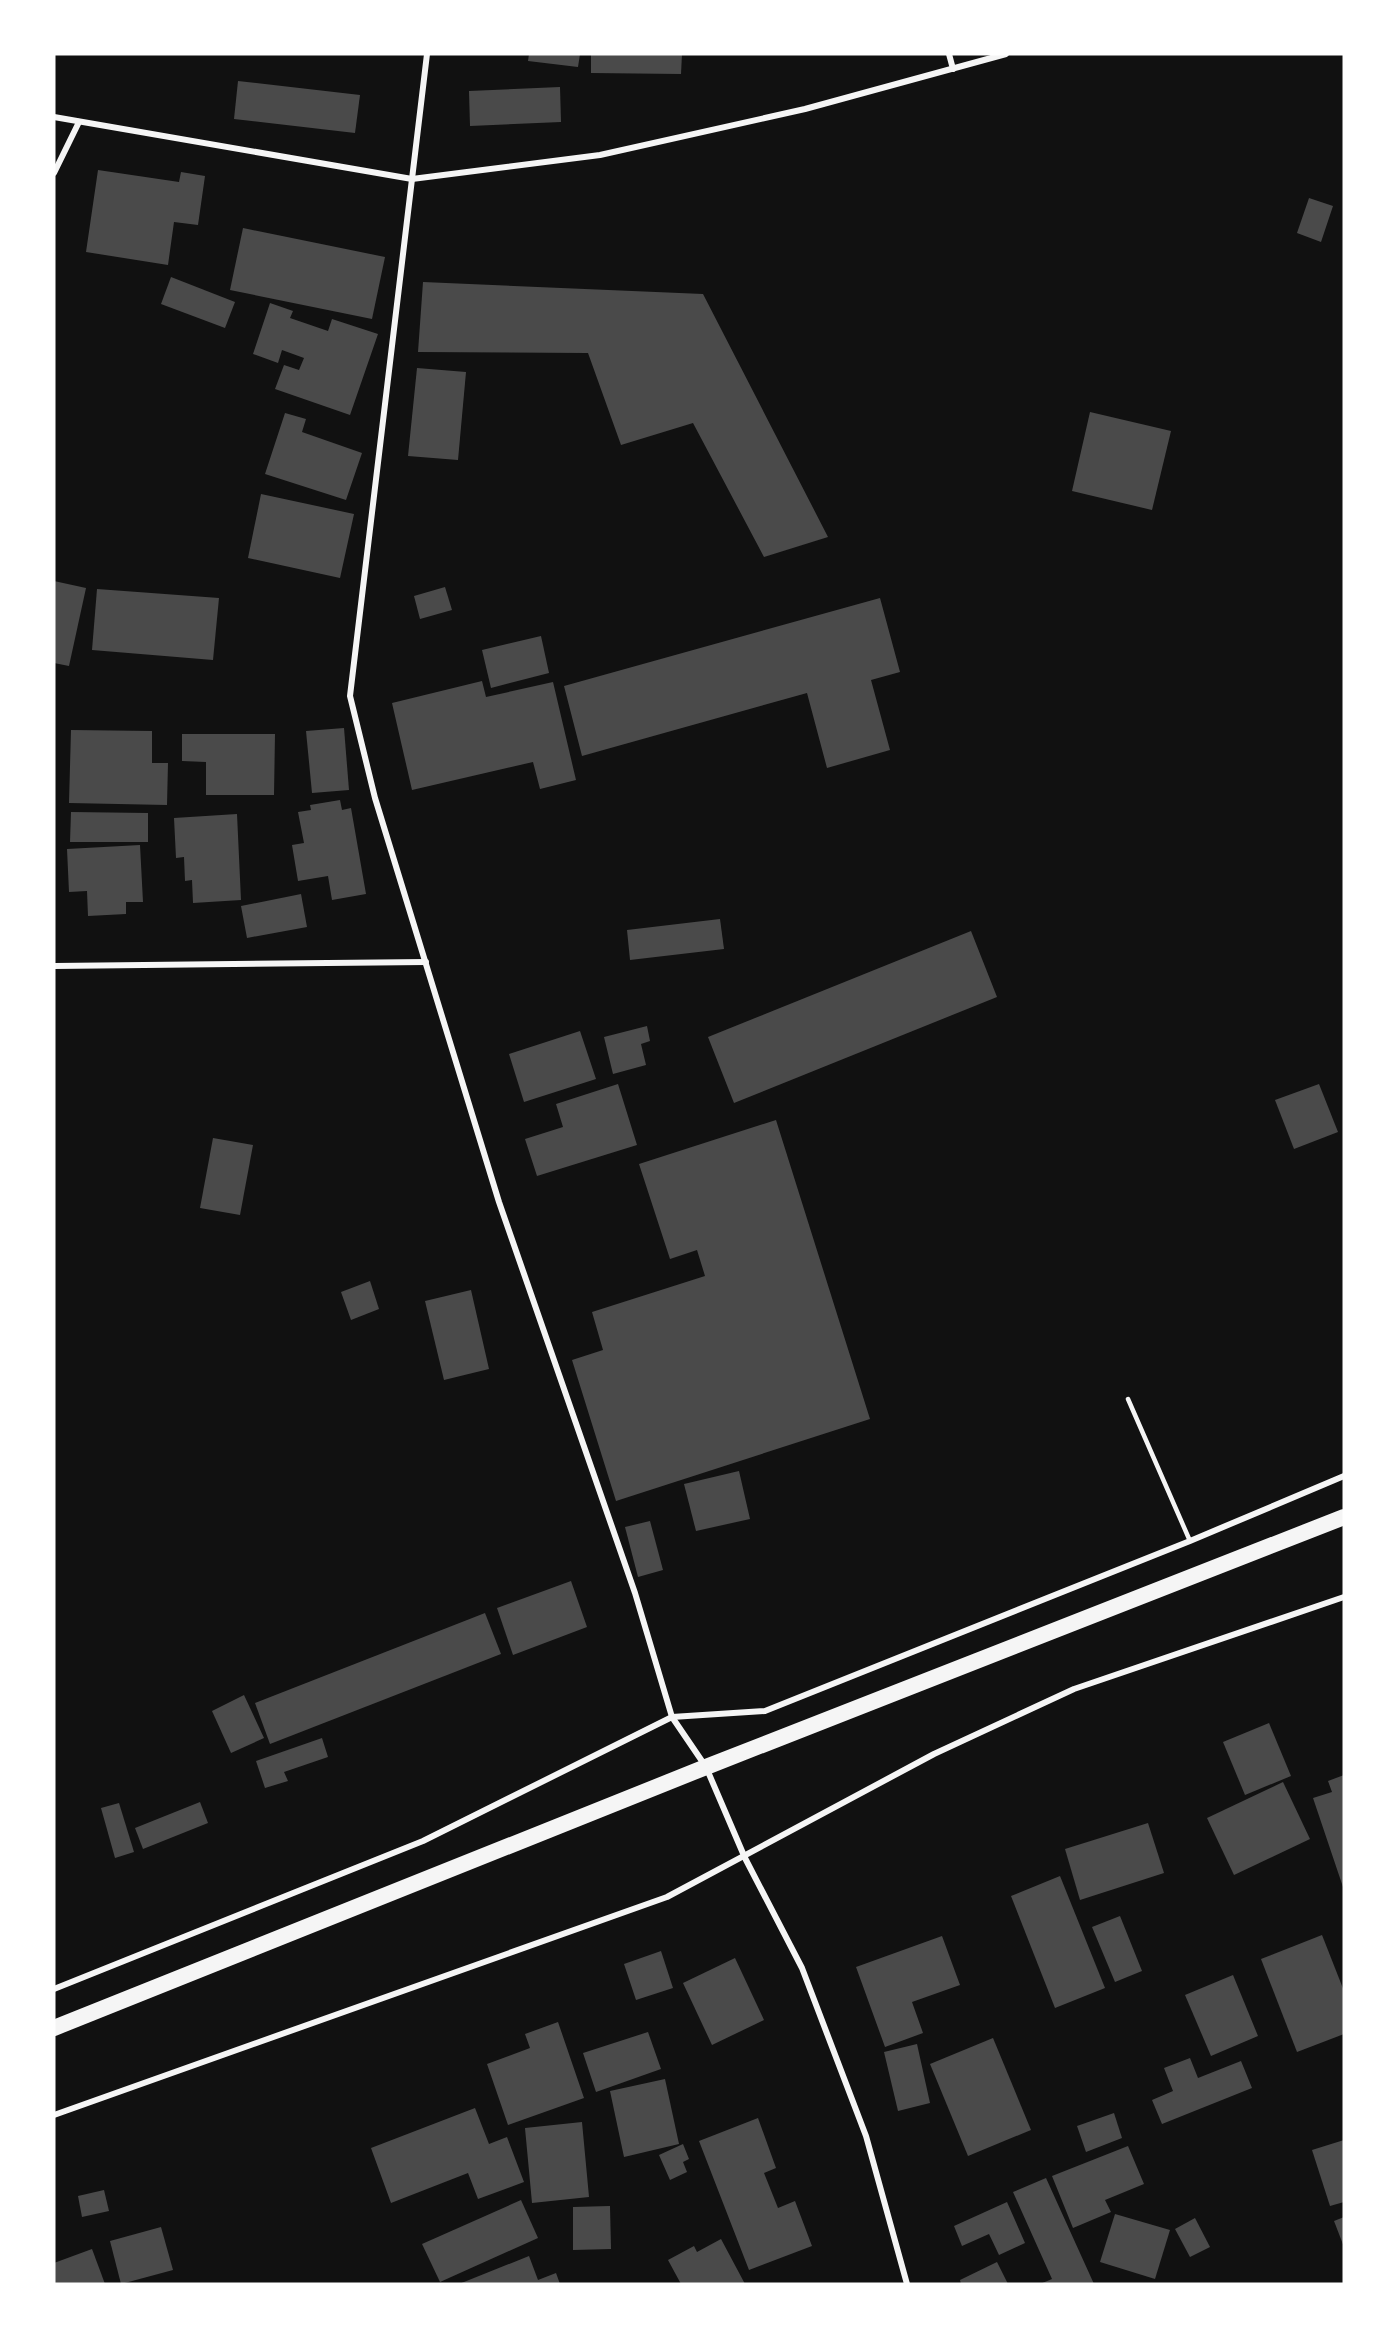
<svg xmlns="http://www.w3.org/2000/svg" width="1398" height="2338" font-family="Raleway,sans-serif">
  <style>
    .building { fill: #4a4a4a }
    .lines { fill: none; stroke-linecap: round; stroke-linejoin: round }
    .service { stroke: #f5f5f5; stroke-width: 4.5 }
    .minor { stroke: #f5f5f5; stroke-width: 6 }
    .trunk { stroke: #f5f5f5; stroke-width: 16 }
  </style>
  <rect width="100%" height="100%" fill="#111"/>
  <g class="building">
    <path d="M529,54H580L578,67L528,61Z"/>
    <path d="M591,54H682L681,74L591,73Z"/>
    <path d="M238,81L360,95L355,133L234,119Z"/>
    <path d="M560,87L561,122L470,126L469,91Z"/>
    <path d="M98,170L179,182L181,172L205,176L198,225L174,222L168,265L86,252Z"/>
    <path d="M1309,198L1333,206L1321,242L1297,233Z"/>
    <path d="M243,228L385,257L372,319L230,290Z"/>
    <path d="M171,277L235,302L225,328L161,304Z"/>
    <path d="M423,282L703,294L828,537L764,557L693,423L621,445L588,353L418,352Z"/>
    <path d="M270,303L293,311L290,318L328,331L332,319L378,334L350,415L275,389L284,365L299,370L304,358L282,350L278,363L253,354Z"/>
    <path d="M417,368L466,372L458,460L408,456Z"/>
    <path d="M1090,412L1171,431L1152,510L1072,491Z"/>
    <path d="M285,413L306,419L302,432L362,453L346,500L265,474Z"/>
    <path d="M261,494L354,514L340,578L248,558Z"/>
    <path d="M54,581L86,588L69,666L54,663Z"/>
    <path d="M445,587L452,610L420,619L414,596Z"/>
    <path d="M97,589L219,598L213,660L92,650Z"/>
    <path d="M880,598L900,672L871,680L890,750L827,768L807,693L582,756L564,686Z"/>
    <path d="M541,636L549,673L491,688L482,650Z"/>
    <path d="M482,681L486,697L553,682L576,780L540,789L533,762L412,790L392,703Z"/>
    <path d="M344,728L349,790L312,793L306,731Z"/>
    <path d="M71,730L152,731V763H168L167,805L69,803Z"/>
    <path d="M182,734H275L274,795H206V762L182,761Z"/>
    <path d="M340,800L342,810L351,808L366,894L332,900L328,876L298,881L292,845L304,843L298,812L311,810L310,805Z"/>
    <path d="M71,812L148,813V842H70Z"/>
    <path d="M237,814L241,900L193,903L192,880L185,881L184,857L176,858L174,818Z"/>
    <path d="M140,845L143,902H126V914L88,916L87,891L69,892L67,849Z"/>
    <path d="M301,894L307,927L247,938L241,906Z"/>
    <path d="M720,919L724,949L630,960L627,930Z"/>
    <path d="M971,931L997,997L734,1103L708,1037Z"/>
    <path d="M647,1026L650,1041L641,1044L646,1065L613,1074L604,1037Z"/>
    <path d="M580,1031L596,1079L524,1102L509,1054Z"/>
    <path d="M618,1084L637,1145L537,1176L525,1139L563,1127L556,1104Z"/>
    <path d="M1319,1084L1338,1132L1294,1149L1275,1100Z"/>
    <path d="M776,1120L870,1419L616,1501L572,1360L603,1350L592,1312L705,1276L697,1250L670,1259L639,1164Z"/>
    <path d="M213,1138L253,1145L240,1215L200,1208Z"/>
    <path d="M370,1281L379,1309L351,1320L341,1292Z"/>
    <path d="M471,1290L489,1369L444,1380L425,1301Z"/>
    <path d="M739,1471L750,1519L696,1531L684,1484Z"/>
    <path d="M650,1521L663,1570L638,1577L625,1527Z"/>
    <path d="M571,1581L587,1627L513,1655L497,1608Z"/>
    <path d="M485,1613L501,1654L270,1744L255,1703Z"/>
    <path d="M244,1695L264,1738L231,1753L212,1711Z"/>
    <path d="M1269,1723L1291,1776L1245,1795L1223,1742Z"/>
    <path d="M322,1738L328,1757L284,1772L288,1781L265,1788L256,1761Z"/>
    <path d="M1344,1775V1890L1313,1798L1332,1792L1328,1781Z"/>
    <path d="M1283,1782L1310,1839L1234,1875L1207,1818Z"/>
    <path d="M200,1802L208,1823L143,1849L135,1828Z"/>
    <path d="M119,1803L134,1852L115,1858L101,1808Z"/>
    <path d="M1148,1823L1164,1873L1080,1900L1065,1849Z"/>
    <path d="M1060,1876L1105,1988L1055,2008L1011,1896Z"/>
    <path d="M1120,1916L1142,1971L1115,1982L1092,1927Z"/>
    <path d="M1322,1935L1344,1991V2034L1297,2052L1261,1959Z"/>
    <path d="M942,1936L960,1985L912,2002L923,2033L885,2047L856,1967Z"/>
    <path d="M661,1951L673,1988L636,2000L624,1964Z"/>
    <path d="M735,1958L764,2020L712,2045L683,1983Z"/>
    <path d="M1233,1975L1258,2036L1211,2056L1185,1995Z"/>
    <path d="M558,2022L584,2098L508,2125L487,2064L530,2048L525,2034Z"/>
    <path d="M648,2032L661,2069L596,2092L583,2053Z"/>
    <path d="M993,2038L1031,2130L968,2156L930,2064Z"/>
    <path d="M917,2044L930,2103L898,2111L884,2052Z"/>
    <path d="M1190,2058L1198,2078L1241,2061L1252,2088L1162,2124L1152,2100L1173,2091L1164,2068Z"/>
    <path d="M665,2079L679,2144L624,2157L610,2091Z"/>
    <path d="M475,2108L489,2144L507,2137L524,2182L478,2199L468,2173L391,2203L371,2148Z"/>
    <path d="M1114,2113L1122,2138L1086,2152L1077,2126Z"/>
    <path d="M758,2118L776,2168L764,2173L778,2208L795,2201L812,2246L749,2270L699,2141Z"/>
    <path d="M582,2122L589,2197L532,2203L525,2128Z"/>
    <path d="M1344,2140V2202L1330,2206L1312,2150Z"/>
    <path d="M683,2144L689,2159L683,2162L687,2172L670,2180L659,2155Z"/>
    <path d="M1128,2146L1144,2184L1105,2200L1111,2212L1073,2228L1052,2176Z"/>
    <path d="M1046,2178L1094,2284H1040L1052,2279L1013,2192Z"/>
    <path d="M104,2190L109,2211L82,2217L78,2196Z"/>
    <path d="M521,2200L538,2238L440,2282L422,2244Z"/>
    <path d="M1007,2202L1025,2243L999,2255L989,2234L962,2246L954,2226Z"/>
    <path d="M610,2206L611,2249L573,2250V2207Z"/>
    <path d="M1115,2214L1170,2230L1155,2279L1100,2262Z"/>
    <path d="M1344,2217V2247L1334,2221Z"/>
    <path d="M1195,2218L1210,2247L1190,2257L1175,2229Z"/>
    <path d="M161,2227L173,2270L121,2284L110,2241Z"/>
    <path d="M721,2239L745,2284H681L668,2260L694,2246L697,2252Z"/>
    <path d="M92,2249L105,2284H54V2263Z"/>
    <path d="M529,2256L538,2280L556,2273L560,2284H459Z"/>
    <path d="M997,2262L1008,2284H961L960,2280Z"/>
  </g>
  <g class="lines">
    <path class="service" d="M1128,1399L1190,1541"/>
    <g class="minor">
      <path d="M427,54L350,696L375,798L499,1202L635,1593L672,1717L706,1767L745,1858L802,1968L866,2136L907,2284"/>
      <path d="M949,54L953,69"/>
      <path d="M54,117L412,179L600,155L805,109L1006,54"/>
      <path d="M54,173L79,122"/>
      <path d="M54,966L426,962"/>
      <path d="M54,1989L423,1841L672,1717L765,1711L1190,1541L1344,1476"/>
      <path d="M54,2115L667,1897L934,1754L1074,1689L1344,1597"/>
    </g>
    <path class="trunk" d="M54,2028L706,1767L1344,1517"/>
  </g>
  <rect width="1398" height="2338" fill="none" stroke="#ffffff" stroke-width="111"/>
</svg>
